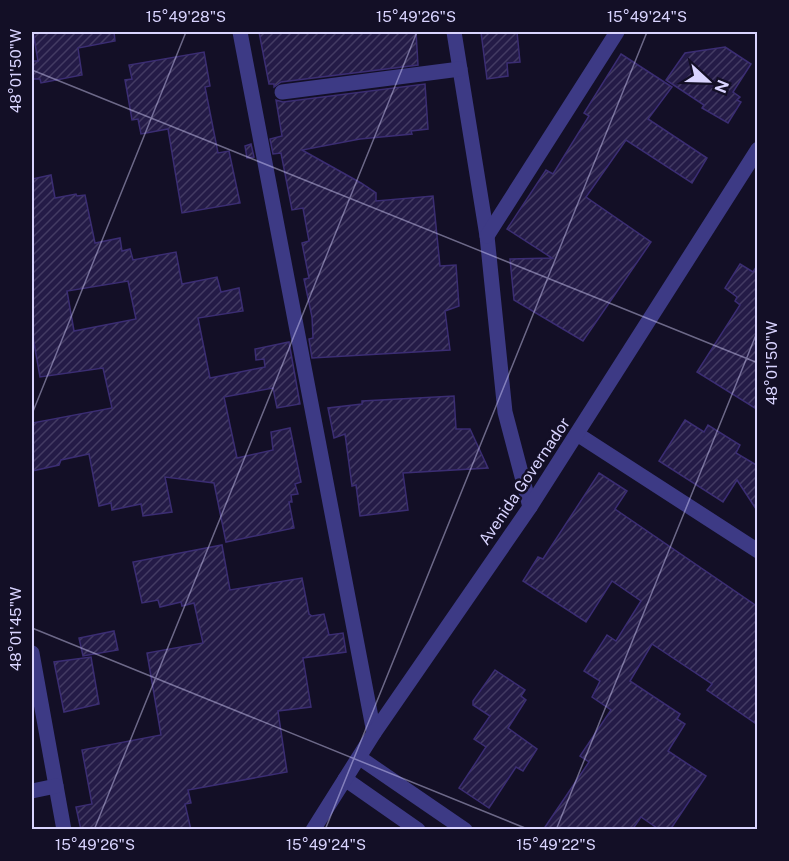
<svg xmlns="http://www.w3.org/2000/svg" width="789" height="861" font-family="'Public Sans',sans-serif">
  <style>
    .building { fill: url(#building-hatch); stroke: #3b2d73; stroke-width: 1.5; fill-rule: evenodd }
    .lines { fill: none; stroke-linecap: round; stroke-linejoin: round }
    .minor { stroke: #3d3a85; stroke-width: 15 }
    .tertiary { stroke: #3d3a85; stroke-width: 15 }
    .ticks { fill: none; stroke: #d9d4ff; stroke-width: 1.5; stroke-opacity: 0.45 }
    .labels { text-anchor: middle; stroke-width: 5; stroke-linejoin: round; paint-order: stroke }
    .street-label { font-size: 16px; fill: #d9d4ff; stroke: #130f26 }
    .neatline { fill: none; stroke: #d9d4ff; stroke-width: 2 }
    .ticks-label { font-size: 15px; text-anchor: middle; fill: #d9d4ff }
  </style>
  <defs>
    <pattern id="building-hatch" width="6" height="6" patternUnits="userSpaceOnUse" patternTransform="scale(1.5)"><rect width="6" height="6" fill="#241b47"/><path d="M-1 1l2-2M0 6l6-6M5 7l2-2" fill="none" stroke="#433b63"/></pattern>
  </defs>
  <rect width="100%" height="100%" fill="#130f26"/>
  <g class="building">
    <path d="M33,32H114L115,41L78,48L82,75L41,83L40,79H32V61H38Z"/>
    <path d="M259,32H416L418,65L281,82L274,87V84H269Z"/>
    <path d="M481,32H517L520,62L507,63L508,76L487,79Z"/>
    <path d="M725,47L751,64L733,92L740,97L737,100L741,102L728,123L702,108L704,105L666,80L685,53Z"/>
    <path d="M204,52L210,86L205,87L218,153L229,151L240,203L182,213L168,129L141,134L138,119L132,120L125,80L132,79L129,65Z"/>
    <path d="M621,54L672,87L648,119L707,158L692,183L626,140L586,197L651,242L583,341L514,300L510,259L552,258L507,229L546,170L553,174L589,116L584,113Z"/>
    <path d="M425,84L428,129L411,131L412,134L360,139L302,150L361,183L376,193V201L433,196L440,266L456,265L459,306L445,311L450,350L312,358L309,339L313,338L312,317L304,279L309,278L302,243L309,241L303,208L292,210L281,153L273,154L270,139L282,136L276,100L283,102Z"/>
    <path d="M251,144L254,157L247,158L245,146Z"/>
    <path d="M51,175L55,198L76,194L77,196L85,195L95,243L120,238L122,251L130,249L133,260L176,252L182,284L217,277L221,292L239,288L243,311L198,318L210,378L265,367L264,359L256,360L255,349L289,342L300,404L277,408L273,388L224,397L237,458L273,450L271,432L290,428L301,482L295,484L298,494L291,495L292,502H289L294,528L226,542L214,483L165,477L172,512L143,516L141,504L112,510L111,503L99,506L89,454L61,460L59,465L32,471V423L112,408L103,368L40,377L32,332V179ZM128,281L136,319L74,331L67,291Z"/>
    <path d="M740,264L753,272L758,264V410L697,372L740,305L735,301L737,297L725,288Z"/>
    <path d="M454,396L456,429H470L488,468L403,473L408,510L360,516L356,485L352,486L345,434L334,438L328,408L362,404V401Z"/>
    <path d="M685,420L704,432L708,425L740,445L736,453L758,466V512L737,480L723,502L659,461Z"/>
    <path d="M599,473L627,491L615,509L758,607V725L707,690L712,684L652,644L630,681L680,714L677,719L685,724L668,751L706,776L670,830H660L641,817L632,830H543L589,762L580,756L611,710L592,697L600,681L584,671L607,635L616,641L641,601L612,581L586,622L523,581L538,557L543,559Z"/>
    <path d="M222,545L230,590L302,578L309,614L312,616L324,614L329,635L343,633L346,652L303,658L311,707L278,711L287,772L188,790L191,803L185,804L191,830H81L76,807L92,804L82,750L161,735L147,653L203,643L194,603L182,606L181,602L160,607L158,600L142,603L133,562Z"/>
    <path d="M114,631L118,650L83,656L79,638Z"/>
    <path d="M91,657L99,704L64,712L54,662Z"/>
    <path d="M495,670L525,690L521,696L526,700L508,728L537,749L523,771L516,767L489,808L459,788L486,747L474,739L490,716L473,705V701Z"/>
  </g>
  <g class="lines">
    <g class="minor">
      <path d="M240,32L374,733"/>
      <path d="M454,32L487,236L505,412L530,507"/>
      <path d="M282,92L460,69"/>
      <path d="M487,236L617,32"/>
      <path d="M577,434L758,551"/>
      <path d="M32,653L64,830"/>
      <path d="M360,758L465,830"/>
      <path d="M345,779L418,830"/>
      <path d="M32,791L56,786"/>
    </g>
    <path class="tertiary" d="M313,830L374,733L530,507L758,149"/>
  </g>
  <path class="ticks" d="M32,70L758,363M32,414L186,32M32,628L530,830M94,830L417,32M325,830L647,32M556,830L758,330"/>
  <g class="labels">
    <g class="street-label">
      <text transform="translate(524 481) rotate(-56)" y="6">Avenida Governador</text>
    </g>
  </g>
  <rect width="789" height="861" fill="none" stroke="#130f26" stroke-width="66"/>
  <g transform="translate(708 81) rotate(112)" stroke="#130f26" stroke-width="4.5" paint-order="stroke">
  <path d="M0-4.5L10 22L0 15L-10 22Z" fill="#d9d4ff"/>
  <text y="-9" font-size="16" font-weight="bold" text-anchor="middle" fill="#d9d4ff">N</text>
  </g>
  <rect x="33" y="33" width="723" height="795" class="neatline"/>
  <g class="ticks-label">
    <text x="186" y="22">15°49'28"S</text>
    <text x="416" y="22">15°49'26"S</text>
    <text x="647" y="22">15°49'24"S</text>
    <text transform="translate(16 71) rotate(-90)" y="5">48°01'50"W</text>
    <text transform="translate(772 363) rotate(-90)" y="5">48°01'50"W</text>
    <text transform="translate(16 629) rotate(-90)" y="5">48°01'45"W</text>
    <text x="95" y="850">15°49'26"S</text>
    <text x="326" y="850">15°49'24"S</text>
    <text x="556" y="850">15°49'22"S</text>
  </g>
</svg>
